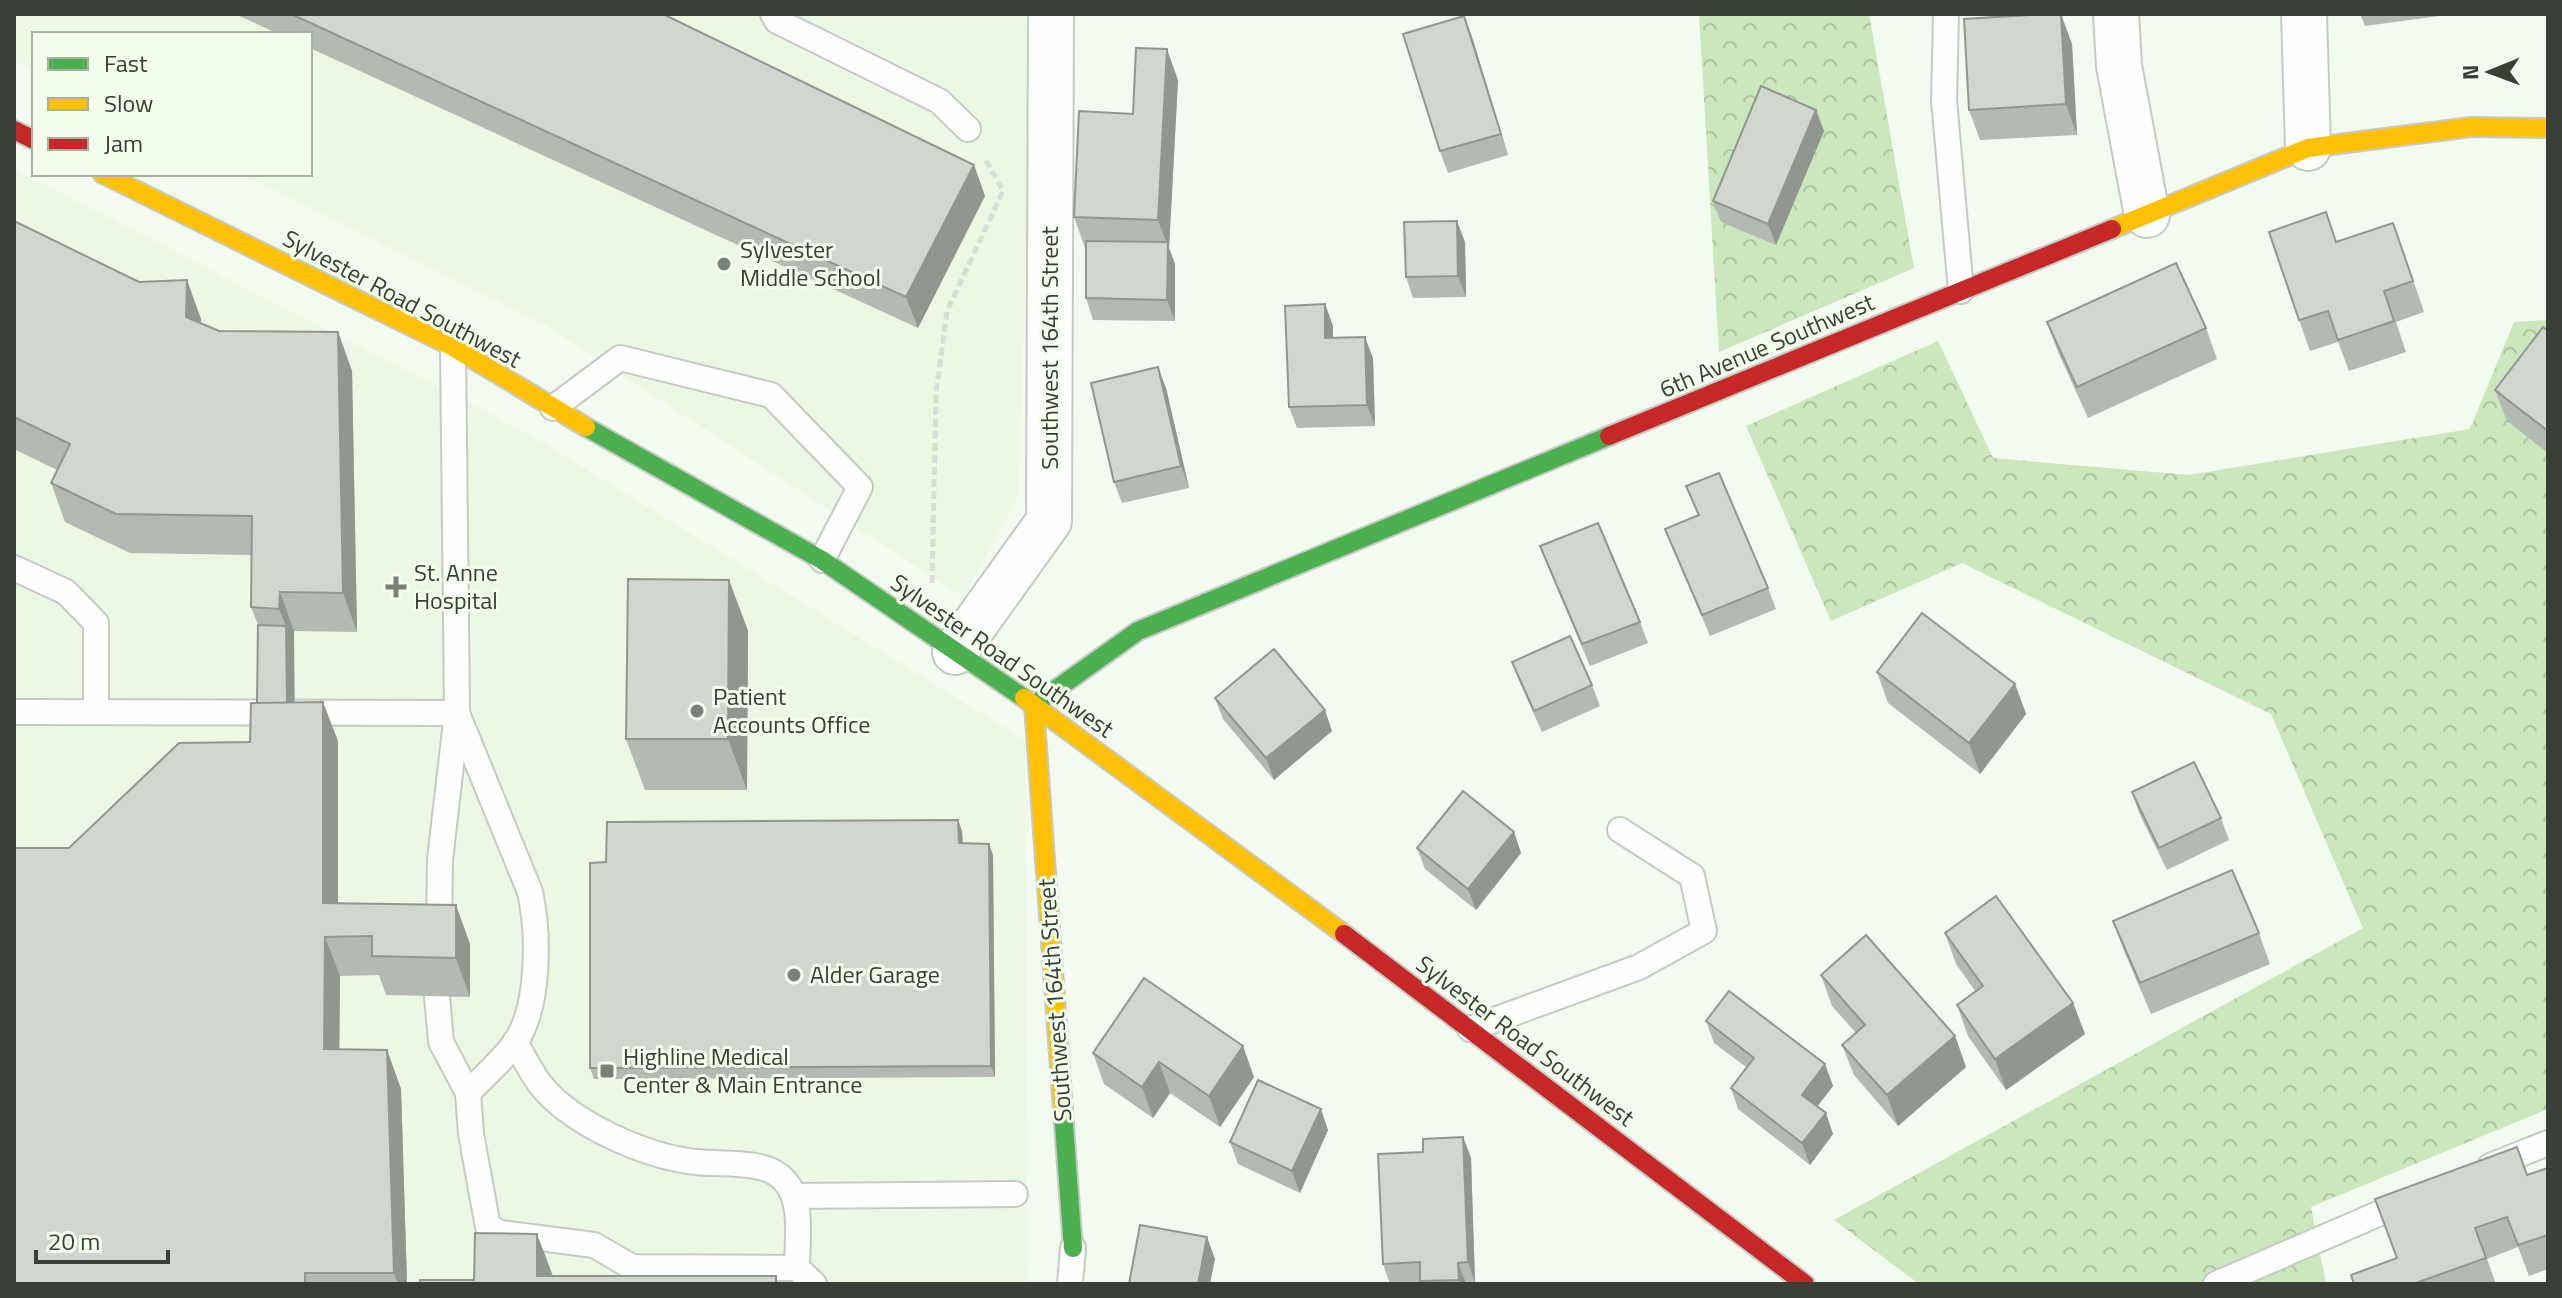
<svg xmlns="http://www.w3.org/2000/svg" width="2562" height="1298" font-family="'Titillium Web',sans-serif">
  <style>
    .built { fill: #eaf8e4 }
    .forest { fill: url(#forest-crowns) }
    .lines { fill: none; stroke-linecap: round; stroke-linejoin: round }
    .lane-casing { stroke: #c5cbc3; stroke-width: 28 }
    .street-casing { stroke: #c5cbc3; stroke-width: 48 }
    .fast-casing { stroke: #c5cbc3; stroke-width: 22 }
    .slow-casing { stroke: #c5cbc3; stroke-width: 22 }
    .jam-casing { stroke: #c5cbc3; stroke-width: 22 }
    .path { stroke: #dadcd8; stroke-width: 5; stroke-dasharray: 8 4; stroke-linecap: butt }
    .lane { stroke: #fdfefd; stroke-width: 24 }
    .street { stroke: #fdfefd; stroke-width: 44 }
    .fast { stroke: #4caf50; stroke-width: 18 }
    .slow { stroke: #ffc107; stroke-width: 18 }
    .jam { stroke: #c62828; stroke-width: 18 }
    .wall { fill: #b4b9b1 }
    .shaded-wall { fill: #929690 }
    .building { fill: #d1d7ce; stroke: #929690; stroke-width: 2 }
    .poi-dot { fill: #7a8077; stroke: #f2ffec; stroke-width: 3 }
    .labels { text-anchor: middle; stroke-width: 6; stroke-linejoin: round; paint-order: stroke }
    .poi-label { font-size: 24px; fill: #393e36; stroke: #f2ffec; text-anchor: start }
    .street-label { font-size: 24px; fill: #393e36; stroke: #f2ffec }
  </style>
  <defs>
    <pattern id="forest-crowns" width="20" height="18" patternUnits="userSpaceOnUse" patternTransform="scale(2)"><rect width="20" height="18" fill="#cae7bd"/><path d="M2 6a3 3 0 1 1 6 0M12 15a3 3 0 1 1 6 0" fill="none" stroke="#aec7a3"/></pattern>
  </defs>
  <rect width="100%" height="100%" fill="#f3fbf0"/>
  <g class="built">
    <path d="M14,14H1028V204L1018,497L963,597L542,323L242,174H310V34H34V71L14,61Z"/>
    <path d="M14,169L529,434L1025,740L1028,1284H14Z"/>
  </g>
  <g class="forest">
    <path d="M1699,14H1869L1914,268L1719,352Z"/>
    <path d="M2548,320V1109L2311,1207L2326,1284H1919L1834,1220L2363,928L2271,714L1962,563L1831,621L1746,426L1938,341L1993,458L2189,475L2470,429L2514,322Z"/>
  </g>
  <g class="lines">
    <g class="lane-casing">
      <g id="lane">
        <path d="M773,14L777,21L939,101L968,129"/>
        <path d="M1946,14L1944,100L1961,291"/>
        <path d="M453,347L457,713L530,892C539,934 540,1006 515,1043C502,1061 483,1077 468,1093L471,1134L488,1227L501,1233L594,1245L632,1267L797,1268L814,1284"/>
        <path d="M553,408L620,358L771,395L860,487L822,560"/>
        <path d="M14,568L66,592L96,623V712"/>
        <path d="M14,712L457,713L440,860L439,938"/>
        <path d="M437,996L441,1042L468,1093"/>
        <path d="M1470,1029L1639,967L1704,931L1692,876L1620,830"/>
        <path d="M515,1042C523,1056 531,1072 540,1084C571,1124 647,1157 696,1162C723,1165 765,1159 784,1180C804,1201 797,1241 797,1268"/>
        <path d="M2490,1166L2548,1143"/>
        <path d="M796,1196L1015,1194"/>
        <path d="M1070,1284L1073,1248"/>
        <path d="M2216,1284L2408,1201"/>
      </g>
    </g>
    <g class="street-casing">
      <g id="street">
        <path d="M2116,14L2119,66L2147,215"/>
        <path d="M2304,14L2308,148"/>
        <path d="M955,652L1049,521L1051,14"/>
      </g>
    </g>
    <g class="fast-casing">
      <g id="fast">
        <path d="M586,427L822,560L1024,698"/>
        <path d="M1034,705L1138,631L1609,436"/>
        <path d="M1063,1111L1073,1248"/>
      </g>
    </g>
    <g class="slow-casing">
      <g id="slow">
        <path d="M103,174L453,347L586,427"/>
        <path d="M2112,229L2308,148L2471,127L2548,128"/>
        <path d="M1024,698L1344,934"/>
        <path d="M1034,705L1063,1111"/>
      </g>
    </g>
    <g class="jam-casing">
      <g id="jam">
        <path d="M14,130L34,140"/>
        <path d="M1609,436L2112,229"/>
        <path d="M1344,934L1805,1284"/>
      </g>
    </g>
    <path class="path" d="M932,583L936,393L947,311L1003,191L985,159"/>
    <use href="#lane" class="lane"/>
    <use href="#street" class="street"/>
    <use href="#fast" class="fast"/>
    <use href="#slow" class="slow"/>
    <use href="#jam" class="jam"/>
  </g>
  <g class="wall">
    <path d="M235,14H663L974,165L985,196L918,328L310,48V34H279Z"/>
    <path d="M2360,14H2454L2365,26Z"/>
    <path d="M1472,37L1508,155L1448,173L1440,151Z"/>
    <path d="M2072,44L2077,135L1980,140L1969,110Z"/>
    <path d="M1178,80L1169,248L1175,264V321L1093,320L1086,298V248H1085L1074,217L1133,114Z"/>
    <path d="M1816,110L1824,131L1776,245L1721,222L1713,201Z"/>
    <path d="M2326,212L2336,242L2404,253L2424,312L2396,322L2406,352L2349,371L2338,342L2310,351L2299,320Z"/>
    <path d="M14,221L201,319V324L219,331L338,332L352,371L357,632L294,631V702L338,741V904L470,944V997L386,995L379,975L340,976L339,1049L387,1050L401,1089L407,1284H14L69,848L250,742L257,703L258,625L251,607L252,555L130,553L65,522L51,483L57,470L14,449Z"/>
    <path d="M1465,242L1466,297L1413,298L1406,277Z"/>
    <path d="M1325,304L1333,326V338L1373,358L1375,426L1297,428L1289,407Z"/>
    <path d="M2047,322L2206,328L2217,359L2088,418L2058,352Z"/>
    <path d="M2548,331V453L2507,421L2495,390Z"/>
    <path d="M1166,388L1189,488L1122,503L1114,482Z"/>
    <path d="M1686,486L1768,588L1776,609L1710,636L1665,529L1698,516Z"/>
    <path d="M1540,546L1640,622L1648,643L1590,666L1548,567Z"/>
    <path d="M729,580L748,631L747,790H645L626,739Z"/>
    <path d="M1512,662L1592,685L1600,706L1542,732L1520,683Z"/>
    <path d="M1877,672L2015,684L2026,714L1980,774L1888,703Z"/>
    <path d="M1215,698L1332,731L1274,780L1223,719Z"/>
    <path d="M2132,792L2221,818L2229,840L2167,870L2139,813Z"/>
    <path d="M958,820L962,831L963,843L993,855L995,1077L594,1079L590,1068L606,862Z"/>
    <path d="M1514,832L1521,853L1476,910L1425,869L1417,848Z"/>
    <path d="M2113,921L2259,933L2270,964L2151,1014L2124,951Z"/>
    <path d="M1945,933L2073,1003L2085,1034L2006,1090L1968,1036L1957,1005L1976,992L1956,964Z"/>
    <path d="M1821,975L1955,1036L1966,1067L1898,1126L1854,1075L1842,1045L1856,1033L1832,1006Z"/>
    <path d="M1706,1021L1825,1064L1833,1086L1817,1106L1833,1134L1810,1165L1738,1109L1731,1088L1746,1067L1714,1043Z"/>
    <path d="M1093,1053L1254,1077L1220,1127L1170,1093L1153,1118L1104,1084Z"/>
    <path d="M1328,1130L1300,1193L1238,1164L1230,1142Z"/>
    <path d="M1463,1137L1471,1158L1475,1283L1390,1284L1383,1264L1423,1152Z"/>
    <path d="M2548,1168V1269L2529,1276L2518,1247L2487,1259L2496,1284H2354L2527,1175Z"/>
  </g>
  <g class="shaded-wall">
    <path d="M2061,14L2072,44L2077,135L2066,104Z"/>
    <path d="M1464,16L1472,37L1508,155L1501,134Z"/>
    <path d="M1167,49L1178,80L1169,248L1175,264V321L1167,300L1168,246L1158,220Z"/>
    <path d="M1816,110L1824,131L1776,245L1768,224Z"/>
    <path d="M974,165L985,196L918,328L906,297Z"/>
    <path d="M1457,221L1465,242L1466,297L1458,276Z"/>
    <path d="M187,280L201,319L200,356L186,317Z"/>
    <path d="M1325,304L1333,326V360L1325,338Z"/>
    <path d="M338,332L352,371L357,632L343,593Z"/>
    <path d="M1365,337L1373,358L1375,426L1367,405Z"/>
    <path d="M1158,367L1166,388L1189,488L1181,466Z"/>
    <path d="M729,580L748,631L747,790L728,739Z"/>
    <path d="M280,592L294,631L295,741L287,719L286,626L279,609Z"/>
    <path d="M2015,684L2026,714L1980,774L1969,743Z"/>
    <path d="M323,702L338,741V937L323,903Z"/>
    <path d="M1325,710L1332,731L1274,780L1266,758Z"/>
    <path d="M958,820L962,831L963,854L959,843Z"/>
    <path d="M1514,832L1521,853L1476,910L1468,889Z"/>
    <path d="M989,844L993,855L995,1077L991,1066Z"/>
    <path d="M456,905L470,944V997L456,958Z"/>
    <path d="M325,937L340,976L339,1088L324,1049Z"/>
    <path d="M2073,1003L2085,1034L2006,1090L1995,1059Z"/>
    <path d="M1955,1036L1966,1067L1898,1126L1887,1095Z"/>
    <path d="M1243,1046L1254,1077L1220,1127L1209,1096Z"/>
    <path d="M387,1050L401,1089L407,1284H398L394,1273Z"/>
    <path d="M1159,1062L1170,1093L1153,1118L1142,1087Z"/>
    <path d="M1825,1064L1833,1086L1810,1116L1802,1095Z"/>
    <path d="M1321,1109L1328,1130L1300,1193L1292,1171Z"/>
    <path d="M1826,1113L1833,1134L1810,1165L1802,1143Z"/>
    <path d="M1463,1137L1471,1158L1475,1283L1468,1262Z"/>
    <path d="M537,1234L556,1284L537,1276Z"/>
    <path d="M1207,1237L1215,1259L1210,1284H1198Z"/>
    <path d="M1458,1263L1466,1284H1461L1459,1280Z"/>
  </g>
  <g class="building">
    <path d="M291,14H663L974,165L906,297Z"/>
    <path d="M2044,14H2061L2066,104L1969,110L1964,19Z"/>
    <path d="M1464,16L1501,134L1440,151L1403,34Z"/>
    <path d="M1136,48L1167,49L1158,220L1074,217L1079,111L1133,114Z"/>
    <path d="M1761,86L1816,110L1768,224L1713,201Z"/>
    <path d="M2326,212L2336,242L2393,223L2413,281L2384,291L2394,321L2338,340L2328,311L2299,320L2269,232Z"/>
    <path d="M14,221L139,282L187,280L186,317L219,331L338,332L343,593L280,592L279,609L251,607L252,516L116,514L51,483L70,444L14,417Z"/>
    <path d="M1457,221L1458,276L1406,277L1404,222Z"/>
    <path d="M1086,241L1168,242L1167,300L1086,298Z"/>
    <path d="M2176,263L2206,328L2077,387L2047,322Z"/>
    <path d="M1325,304V338L1365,337L1367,405L1289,407L1285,306Z"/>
    <path d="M2543,327L2548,331V431L2495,390Z"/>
    <path d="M1158,367L1181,466L1114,482L1091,383Z"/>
    <path d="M1719,473L1768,588L1702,615L1665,529L1699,515L1686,486Z"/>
    <path d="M1598,523L1640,622L1582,644L1540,546Z"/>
    <path d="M628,579L729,580L728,739H626Z"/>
    <path d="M1922,613L2015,684L1969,743L1877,672Z"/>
    <path d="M258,625L286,626L287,703H257Z"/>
    <path d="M1570,636L1592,685L1534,711L1512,662Z"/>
    <path d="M1274,649L1325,710L1266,758L1215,698Z"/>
    <path d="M323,702V903L456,905V958L372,956V936L325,937L324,1049L387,1050L394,1273H305V1284H14V848H69L179,743L250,742L251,703Z"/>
    <path d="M2194,762L2221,818L2159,848L2132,792Z"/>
    <path d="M1463,791L1514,832L1468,889L1417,848Z"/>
    <path d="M958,820L959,843L989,844L991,1066L590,1068V863L606,862L607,822Z"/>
    <path d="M2232,870L2259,933L2140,983L2113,921Z"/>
    <path d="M1996,896L2073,1003L1995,1059L1957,1005L1983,986L1945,933Z"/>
    <path d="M1866,935L1955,1036L1887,1095L1842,1045L1865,1025L1821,975Z"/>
    <path d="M1144,978L1243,1046L1209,1096L1159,1062L1142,1087L1093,1053Z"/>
    <path d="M1729,991L1825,1064L1802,1095L1826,1113L1802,1143L1731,1088L1754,1058L1706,1021Z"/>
    <path d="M1258,1080L1321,1109L1292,1171L1230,1142Z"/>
    <path d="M1463,1137L1468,1262L1458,1263L1459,1280L1420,1281V1262L1383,1264L1378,1154L1423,1152V1139Z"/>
    <path d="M2517,1147L2527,1175L2548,1168V1235L2518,1245L2507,1217L2475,1228L2486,1258L2413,1284H2354L2351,1275L2397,1258L2375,1199Z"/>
    <path d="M1140,1225L1207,1237L1198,1284H1129Z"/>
    <path d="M475,1233L537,1234V1276H776V1284H420V1280H474Z"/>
  </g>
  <g class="poi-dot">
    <circle cx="724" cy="264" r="8"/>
    <path d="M392 575h8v8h8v8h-8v8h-8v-8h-8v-8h8z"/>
    <circle cx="697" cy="711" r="8"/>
    <circle cx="794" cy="975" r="8"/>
    <rect x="599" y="1063" width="16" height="16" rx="4"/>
  </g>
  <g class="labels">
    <g class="poi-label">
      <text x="740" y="258">Sylvester<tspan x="740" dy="28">Middle School</tspan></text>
      <text x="414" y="581">St. Anne<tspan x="414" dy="28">Hospital</tspan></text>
      <text x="713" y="705">Patient<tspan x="713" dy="28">Accounts Office</tspan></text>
      <text x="810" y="983">Alder Garage</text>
      <text x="623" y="1065">Highline Medical<tspan x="623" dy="28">Center &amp; Main Entrance</tspan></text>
    </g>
    <g class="street-label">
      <text transform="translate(402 299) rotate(28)" y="8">Sylvester Road Southwest</text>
      <text transform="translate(1767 346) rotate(-23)" y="8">6th Avenue Southwest</text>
      <text transform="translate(1050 348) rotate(-90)" y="8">Southwest 164th Street</text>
      <text transform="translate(1002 656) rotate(35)" y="8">Sylvester Road Southwest</text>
      <text transform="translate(1055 1000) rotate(-94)" y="8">Southwest 164th Street</text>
      <text transform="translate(1525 1041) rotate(37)" y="8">Sylvester Road Southwest</text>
    </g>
  </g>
  <rect width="2562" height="1298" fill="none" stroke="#393e36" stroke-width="32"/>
  <rect x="32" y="32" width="280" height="144" fill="#f2ffec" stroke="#a8b2a3" stroke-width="2"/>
  <rect x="48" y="58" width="40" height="12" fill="#4caf50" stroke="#a8b2a3" stroke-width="2"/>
  <text x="104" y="72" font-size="24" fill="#393e36">Fast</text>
  <rect x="48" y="98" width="40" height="12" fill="#ffc107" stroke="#a8b2a3" stroke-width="2"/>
  <text x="104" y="112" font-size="24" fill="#393e36">Slow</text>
  <rect x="48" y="138" width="40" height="12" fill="#c62828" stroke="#a8b2a3" stroke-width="2"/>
  <text x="104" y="152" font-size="24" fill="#393e36">Jam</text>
  <g transform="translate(2490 72) rotate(269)" stroke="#f2ffec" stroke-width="6" paint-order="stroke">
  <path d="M0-6L14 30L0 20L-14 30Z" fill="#393e36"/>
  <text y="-12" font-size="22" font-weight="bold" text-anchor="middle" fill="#393e36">N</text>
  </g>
  <path d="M36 1250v12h132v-12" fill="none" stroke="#393e36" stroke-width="4"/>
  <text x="48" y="1250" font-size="24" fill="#393e36" stroke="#f2ffec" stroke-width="6" paint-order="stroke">20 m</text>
</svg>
